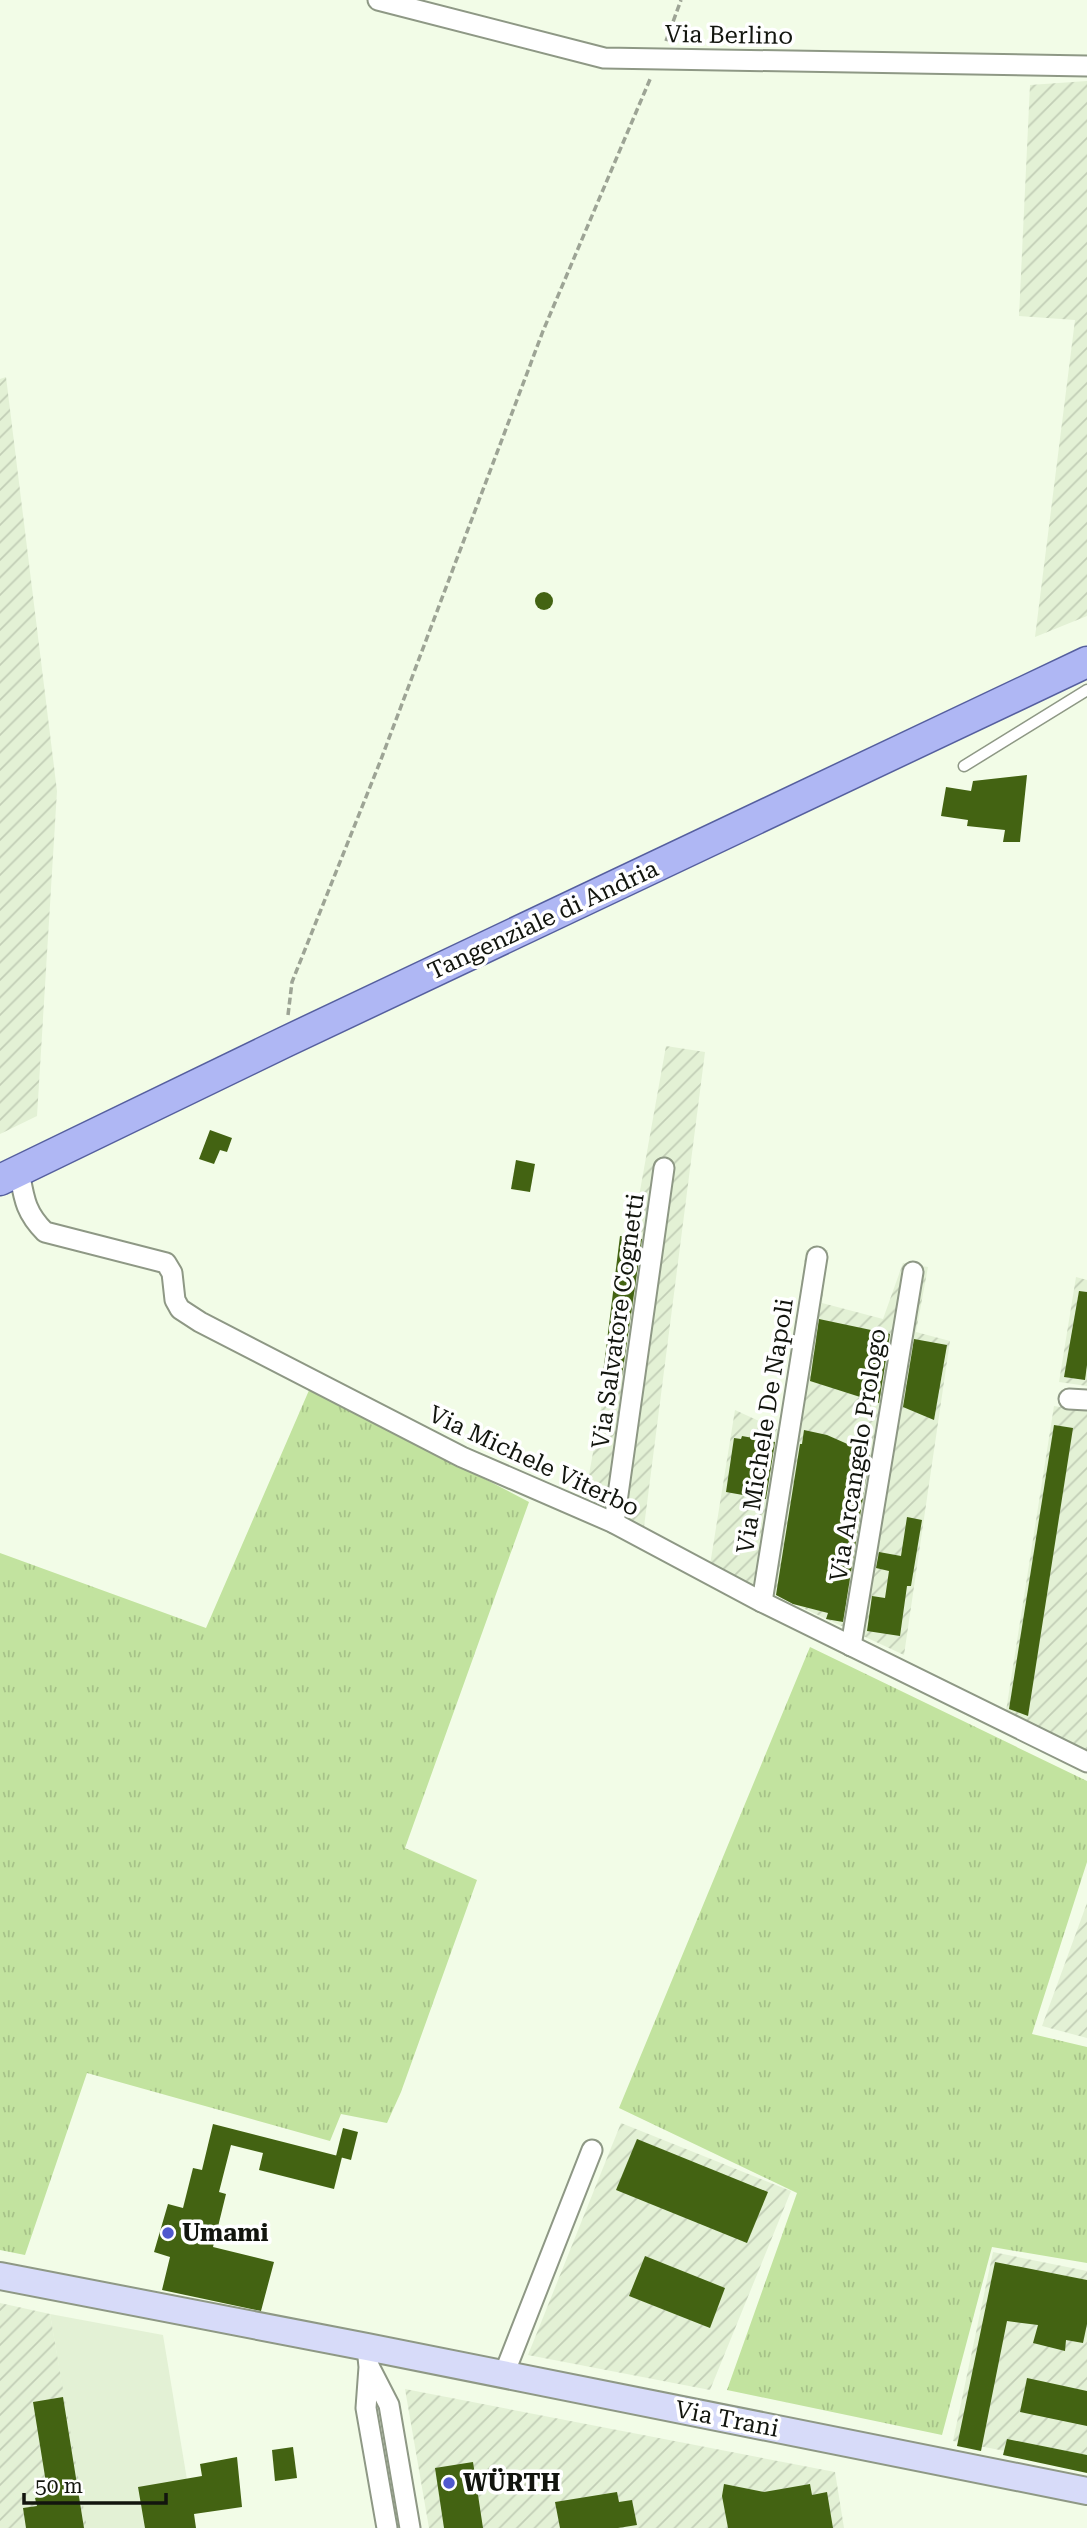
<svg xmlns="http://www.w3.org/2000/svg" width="1087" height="2528" font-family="'Roboto Serif',serif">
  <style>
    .built { fill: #e3f1d5 }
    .industrial { fill: url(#industrial-furrows) }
    .grass { fill: url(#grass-tufts) }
    .building { fill: #436312 }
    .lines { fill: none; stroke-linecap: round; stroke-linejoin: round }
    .service-casing { stroke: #8e9885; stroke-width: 13 }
    .minor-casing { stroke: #8e9885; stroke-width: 23 }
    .secondary-casing { stroke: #8e9885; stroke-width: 30 }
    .primary-casing { stroke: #555f9e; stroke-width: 33 }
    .path { stroke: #9da495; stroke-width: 3.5; stroke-dasharray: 7 3.5; stroke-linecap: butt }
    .service { stroke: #fff; stroke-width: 10 }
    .minor { stroke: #fff; stroke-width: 19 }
    .secondary { stroke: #d7dbf9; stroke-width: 26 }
    .primary { stroke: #afb7f4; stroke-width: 30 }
    .poi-dot { fill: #5058ce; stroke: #fff; stroke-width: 2.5 }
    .labels { text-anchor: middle; stroke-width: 7; stroke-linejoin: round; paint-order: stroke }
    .street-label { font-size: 24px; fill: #12150e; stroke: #fff }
    .poi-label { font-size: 24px; font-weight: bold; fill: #12150e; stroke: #fff; text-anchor: start }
  </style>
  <defs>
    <pattern id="industrial-furrows" width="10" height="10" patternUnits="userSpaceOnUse" patternTransform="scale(1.75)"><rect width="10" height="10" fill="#e3f1d5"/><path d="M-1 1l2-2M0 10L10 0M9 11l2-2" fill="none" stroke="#c2ceb6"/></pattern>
    <pattern id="grass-tufts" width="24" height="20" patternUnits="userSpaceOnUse" patternTransform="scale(1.75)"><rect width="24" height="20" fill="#c2e39f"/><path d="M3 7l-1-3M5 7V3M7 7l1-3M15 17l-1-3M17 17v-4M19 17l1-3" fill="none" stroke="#a6c288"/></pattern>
  </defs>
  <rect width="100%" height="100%" fill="#f2fce7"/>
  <path class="built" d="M50,2314L163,2335L195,2528H86Z"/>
  <g class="industrial">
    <path d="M1087,81V616L1035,637L1075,320L1019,316L1030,85Z"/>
    <path d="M6,377L57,791L37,1116L0,1134V379Z"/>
    <path d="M666,1046L705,1052L644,1527L585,1497Z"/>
    <path d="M806,1250H828L822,1303L883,1319L903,1263L928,1267L916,1332L950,1341L904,1655L710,1565L735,1410L781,1431Z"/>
    <path d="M1076,1277L1087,1280V1386L1059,1382Z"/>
    <path d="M1054,1406L1087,1411V1768L1006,1711Z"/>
    <path d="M1087,1903V2038L1042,2026Z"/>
    <path d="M621,2123L791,2191L710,2390L528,2355Z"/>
    <path d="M993,2252L1087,2271V2467L953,2441Z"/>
    <path d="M0,2303L50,2314L87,2528H0Z"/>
    <path d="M405,2389L835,2472L844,2528H429Z"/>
  </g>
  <g class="grass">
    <path d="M310,1388L529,1502L405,1848L477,1880L401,2092L387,2123L341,2114L330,2141L87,2073L25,2255L0,2250V1553L206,1628Z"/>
    <path d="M810,1647L1087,1781V1862L1032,2034L1087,2047V2263L992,2247L942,2435L727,2390L797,2193L619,2108Z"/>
  </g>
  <g class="building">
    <circle cx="544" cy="601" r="9"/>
    <path d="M1027,775L1020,842H1003L1005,830L967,826L968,820L941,816L946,787L971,791L973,781Z"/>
    <path d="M210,1130L232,1138L227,1152L220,1150L214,1164L199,1159Z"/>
    <path d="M516,1160L535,1164L530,1192L511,1189Z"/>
    <path d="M620,1236L642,1239L622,1376L603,1373Z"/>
    <path d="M1079,1291L1087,1292V1365L1085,1380L1064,1377Z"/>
    <path d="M819,1319L890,1334L879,1403L810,1381Z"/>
    <path d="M914,1339L947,1345L934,1420L903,1407Z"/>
    <path d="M1054,1425L1073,1428L1028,1716L1009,1709Z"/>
    <path d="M804,1430L827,1435L870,1454L843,1622L826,1619L828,1613L793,1604L776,1595L800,1444H802Z"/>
    <path d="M742,1436L775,1442L766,1499L726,1492L734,1438L741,1439Z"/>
    <path d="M907,1517L922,1520L911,1586H907L900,1636L867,1631L872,1596L885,1598L889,1571L876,1568L879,1552L901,1556Z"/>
    <path d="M213,2124L342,2157L334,2189L259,2170L263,2153L231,2145L219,2192L226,2194L213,2247L274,2262L261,2311L162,2290L170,2257L154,2252L168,2204L183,2208L193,2168L202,2170Z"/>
    <path d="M343,2128L358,2132L351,2160L336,2156Z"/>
    <path d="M637,2139L768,2192L747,2243L616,2190Z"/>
    <path d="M645,2256L725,2288L710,2328L629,2296Z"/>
    <path d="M995,2262L1087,2280V2324L1083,2343L1066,2340L1065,2351L1033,2343L1038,2325L1007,2321L981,2451L957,2446Z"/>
    <path d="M1027,2378L1087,2391V2426L1020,2412Z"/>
    <path d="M63,2397L84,2528H26L23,2508L37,2506L35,2498L48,2495L33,2402Z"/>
    <path d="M1007,2439L1087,2455V2473L1003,2455Z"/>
    <path d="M293,2447L297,2478L275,2481L272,2450Z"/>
    <path d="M237,2457L242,2507L194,2514L196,2528H145L138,2487L202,2476L200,2464Z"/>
    <path d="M473,2462L483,2528H444L435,2468Z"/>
    <path d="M724,2484L764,2492L810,2484L812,2495L827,2492L833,2528H728L722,2496Z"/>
    <path d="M617,2492L619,2502L632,2500L637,2525L618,2528H560L555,2502Z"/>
  </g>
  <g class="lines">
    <g class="service-casing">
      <path id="service" d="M964,766L1087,690"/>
    </g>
    <g class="minor-casing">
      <g id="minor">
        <path d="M378,0L604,58L1087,66"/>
        <path d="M19,1171C24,1198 25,1212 45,1232L166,1263L172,1273L175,1300L180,1309L200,1322L462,1457L614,1523L762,1602L1087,1762"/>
        <path d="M1069,1399L1087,1400"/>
        <path d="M614,1523L664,1168"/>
        <path d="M762,1602L817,1257"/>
        <path d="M851,1646L913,1272"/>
        <path d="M367,2347L369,2367L366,2408L387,2528"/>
        <path d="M370,2368L389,2405L410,2528"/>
        <path d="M504,2374L592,2150"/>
      </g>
    </g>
    <g class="secondary-casing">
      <path id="secondary" d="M0,2276L367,2347L1087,2491"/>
    </g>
    <g class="primary-casing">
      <path id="primary" d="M0,1180L285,1042L1087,662"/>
    </g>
    <g class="path">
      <path d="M666,41L681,0"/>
      <path d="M288,1015L292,982L380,762L543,331L651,77"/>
    </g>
    <use href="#service" class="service"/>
    <use href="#minor" class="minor"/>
    <use href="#secondary" class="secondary"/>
    <use href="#primary" class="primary"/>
  </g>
  <g class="poi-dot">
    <circle cx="168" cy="2233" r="7"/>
    <circle cx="449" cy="2483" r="7"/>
  </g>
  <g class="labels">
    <g class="street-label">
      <text transform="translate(729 35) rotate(1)" y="8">Via Berlino</text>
      <text transform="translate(543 920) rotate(-25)" y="8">Tangenziale di Andria</text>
      <text transform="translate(618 1321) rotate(-82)" y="8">Via Salvatore Cognetti</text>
      <text transform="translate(765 1426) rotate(-81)" y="8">Via Michele De Napoli</text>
      <text transform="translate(858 1455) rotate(-81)" y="8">Via Arcangelo Prologo</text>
      <text transform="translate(534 1461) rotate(25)" y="8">Via Michele Viterbo</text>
      <text transform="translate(727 2419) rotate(11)" y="8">Via Trani</text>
    </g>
    <g class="poi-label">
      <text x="182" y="2241">Umami</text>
      <text x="463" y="2491">WÜRTH</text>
    </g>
  </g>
  <path d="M24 2493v10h142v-10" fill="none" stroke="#12150e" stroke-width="3.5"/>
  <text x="35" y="2493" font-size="21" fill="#12150e" stroke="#ffffff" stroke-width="5" paint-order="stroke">50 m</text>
</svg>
